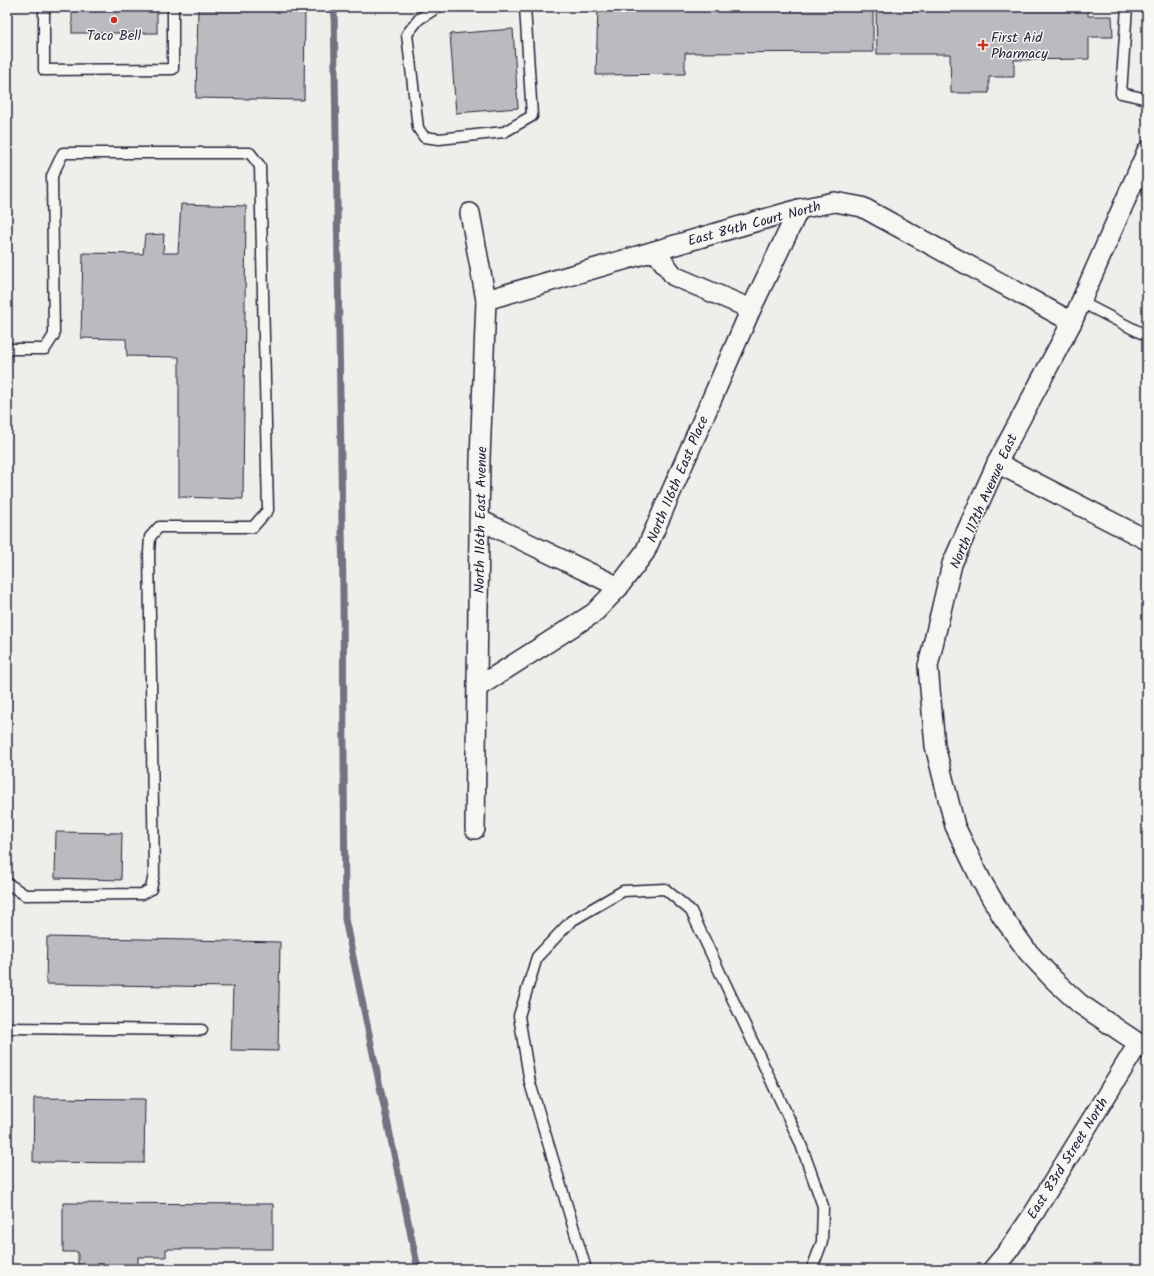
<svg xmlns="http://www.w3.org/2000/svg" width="1154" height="1276" font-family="Kalam,sans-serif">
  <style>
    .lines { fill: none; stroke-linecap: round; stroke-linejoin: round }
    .stream { stroke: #727281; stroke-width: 7 }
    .building { fill: #bbbbbf; stroke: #22223b }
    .lane-casing { stroke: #22223b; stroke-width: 13 }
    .street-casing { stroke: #22223b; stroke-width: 22 }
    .lane { stroke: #f6f6f2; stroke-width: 10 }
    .street { stroke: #f6f6f2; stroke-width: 19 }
    .poi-dot { fill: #c8321e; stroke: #f6f6f2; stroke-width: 1.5 }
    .labels { text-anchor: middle; stroke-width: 3; stroke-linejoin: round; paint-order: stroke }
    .poi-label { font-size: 14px; fill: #22223b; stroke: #f6f6f2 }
    .street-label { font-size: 14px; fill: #22223b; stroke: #f6f6f2 }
  </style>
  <rect width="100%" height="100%" fill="#eeeeeb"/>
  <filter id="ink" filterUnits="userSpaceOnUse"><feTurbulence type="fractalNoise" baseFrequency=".025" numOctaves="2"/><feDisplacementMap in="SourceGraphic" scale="8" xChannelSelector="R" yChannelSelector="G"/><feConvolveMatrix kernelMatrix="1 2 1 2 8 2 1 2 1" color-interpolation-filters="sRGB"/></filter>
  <g filter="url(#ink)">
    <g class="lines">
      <path class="stream" d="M334,7L343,592L345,919L418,1269"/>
    </g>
    <g class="building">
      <rect x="72" y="7" width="85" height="26"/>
      <path d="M598,7H873V52L685,53V74L596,75Z"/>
      <path d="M876,7H1088V16H1112L1113,37H1089V59L1014,60V77H989V93H951L950,54H877Z"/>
      <path d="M198,9L305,10L304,100L196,98Z"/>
      <path d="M513,29L518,108L456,113L450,34Z"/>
      <path d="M181,204L246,206L243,499L179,497V357L127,356L126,339L81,338L83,253L143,254L145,235L164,234L163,253H178Z"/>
      <path d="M56,832L122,833L121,880L55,878Z"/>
      <path d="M47,937L280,942L278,1051L231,1050L233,987L46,984Z"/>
      <path d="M34,1098L145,1099L144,1163L33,1162Z"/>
      <path d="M63,1203L273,1204V1249H166V1257H138V1269H78V1252H63Z"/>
    </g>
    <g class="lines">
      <g class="lane-casing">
        <g id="lane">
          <path d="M44,7V70L173,69V7"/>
          <path d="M438,7L419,19L407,34L418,128L424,137L439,139L504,132L532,116L525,7"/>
          <path d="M1127,7L1121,93L1147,99"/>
          <path d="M1081,302L1147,336"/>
          <path d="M7,349H45L54,335L52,176L63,153H250L260,166L268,510L253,527H159L150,537L149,553L154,874L151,889L142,894L25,895L7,883"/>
          <path d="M7,1028L202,1030"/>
          <path d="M586,1269L530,1083L519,1016L537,957L571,921L623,891L665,889L691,911L800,1142L823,1206L822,1242L812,1269"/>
        </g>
      </g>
      <g class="street-casing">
        <g id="street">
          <path d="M1147,151L1072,322L997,463L952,564L928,666L935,746L955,826L981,880L1002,916L1028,952L1053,979L1080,1004L1147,1049"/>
          <path d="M470,213L486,300L480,459L475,829"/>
          <path d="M655,251L674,276L751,309"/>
          <path d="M486,300L799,209L835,202L862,207L1072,322"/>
          <path d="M997,463L1147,540"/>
          <path d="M480,520L619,587"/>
          <path d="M478,687L594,613L617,589L645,552L751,309L799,209"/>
          <path d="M993,1269L1008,1251L1034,1213L1138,1044"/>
        </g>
      </g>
      <use href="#lane" class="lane"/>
      <use href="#street" class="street"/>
    </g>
  </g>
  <g class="poi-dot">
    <circle cx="114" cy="20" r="4"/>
    <path d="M981 39h4v4h4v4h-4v4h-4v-4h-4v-4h4z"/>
  </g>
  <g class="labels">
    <g class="poi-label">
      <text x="114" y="40">Taco Bell</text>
      <text x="991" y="42" text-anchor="start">First Aid<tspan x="991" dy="16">Pharmacy</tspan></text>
    </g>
    <g class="street-label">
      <text transform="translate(754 223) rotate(-15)" y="5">East 84th Court North</text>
      <text transform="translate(677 479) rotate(-67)" y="5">North 116th East Place</text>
      <text transform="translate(983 501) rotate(-66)" y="5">North 117th Avenue East</text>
      <text transform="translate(480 520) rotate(-89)" y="5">North 116th East Avenue</text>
      <text transform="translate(1067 1158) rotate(-58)" y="5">East 83rd Street North</text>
    </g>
  </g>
  <rect width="1154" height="1276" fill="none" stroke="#f6f6f2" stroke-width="24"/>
  <rect x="12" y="12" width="1130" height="1252" fill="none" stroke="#22223b" stroke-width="1.5" filter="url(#ink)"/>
</svg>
